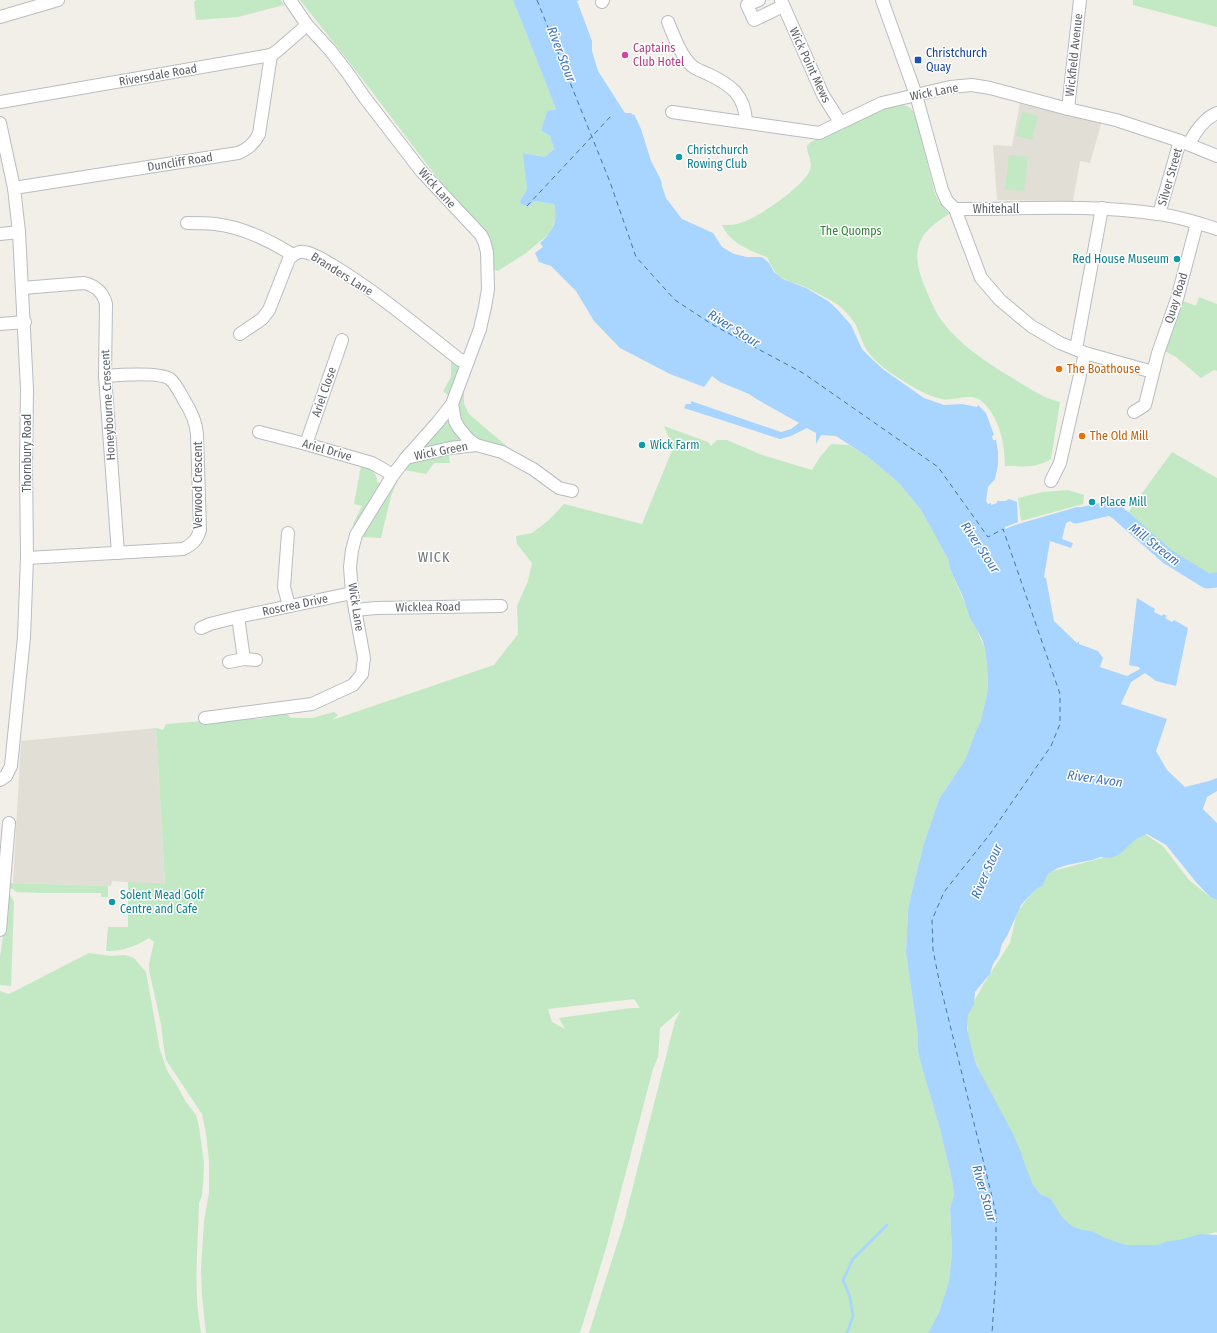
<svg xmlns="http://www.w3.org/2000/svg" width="1217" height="1333" font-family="'Fira Sans Condensed',sans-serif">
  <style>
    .education { fill: #e1ded5 }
    .green { fill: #c2e9c4; fill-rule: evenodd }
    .water { fill: #a8d5ff }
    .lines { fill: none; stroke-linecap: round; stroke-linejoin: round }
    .stream { stroke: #a8d5ff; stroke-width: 2.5 }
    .river { stroke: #a8d5ff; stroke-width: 15 }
    .ferry { stroke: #3f74b8; stroke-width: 1; stroke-dasharray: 5 4; stroke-linecap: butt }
    .minor-casing { stroke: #b9bcc1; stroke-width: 14 }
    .minor { stroke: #fff; stroke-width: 12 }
    .hotel-dot { fill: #d1479c; stroke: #fff; stroke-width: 1.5 }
    .transit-dot { fill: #1a4fb4; stroke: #fff; stroke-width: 1.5 }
    .culture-dot { fill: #0f9aa8; stroke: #fff; stroke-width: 1.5 }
    .food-dot { fill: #e8710a; stroke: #fff; stroke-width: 1.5 }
    .labels { text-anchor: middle; stroke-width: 3; stroke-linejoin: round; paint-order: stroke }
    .hotel-label { font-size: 12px; fill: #b23c85; stroke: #fff; text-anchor: start }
    .transit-label { font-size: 12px; fill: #164399; stroke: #fff; text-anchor: start }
    .street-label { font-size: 12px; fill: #5e6268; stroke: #fff }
    .culture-label { font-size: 12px; fill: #0d838f; stroke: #fff; text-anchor: start }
    .park-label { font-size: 12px; fill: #308339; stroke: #fff }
    .food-label { font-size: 12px; fill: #c56008; stroke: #fff; text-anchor: start }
    .water-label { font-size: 13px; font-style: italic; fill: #3f74b8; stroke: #fff }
    .quarter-label { font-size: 14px; letter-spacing: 1px; fill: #6f747a; stroke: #fff }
  </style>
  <rect width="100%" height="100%" fill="#f1efe7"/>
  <g class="education">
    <path d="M1020,102L1041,109L1102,121L1090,163L1080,161L1073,201L997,200L993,145L1012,146Z"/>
    <path d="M156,728L165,885L112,881L111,886L13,883L21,741Z"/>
  </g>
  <g class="green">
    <path d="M197,0H281L284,5L238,17L196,20L194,2Z"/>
    <path d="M300,0H513L556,109L547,111L541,130L547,132L550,136L554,149L545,157L524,153L527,189L519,203L528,207L534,201L554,204L556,215L551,232L526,253L498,271L492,269L463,210L429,167L357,72Z"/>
    <path d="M1133,0H1217V27L1133,5Z"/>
    <path d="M902,105C909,106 911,108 915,114L935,194L939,202L949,214C940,220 930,226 923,236C913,252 918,269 924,285C929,296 933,308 940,318C959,346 991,365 1019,382C1027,387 1035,392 1043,396C1048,399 1055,400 1060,402L1051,459C1035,469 1023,466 1005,466C1005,444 999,414 980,400C967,392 955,402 942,399C924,395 906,383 891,373C882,367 870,357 865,347C861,340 859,332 856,325C851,317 843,308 835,303C825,297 814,291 803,286C795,283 785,281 778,275C773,270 770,263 767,257C750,251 730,243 722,225C729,225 736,225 743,222C759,217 805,185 810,170C813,161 807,155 807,146L811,142C840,129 870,110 902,105Z"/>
    <path d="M1022,112L1038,116L1032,140L1016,136Z"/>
    <path d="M1009,155L1028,157L1024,191L1005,189Z"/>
    <path d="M1199,297L1217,304V371L1214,370L1201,378L1176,357L1163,350L1183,301L1196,306Z"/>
    <path d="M451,361L458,366L460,372L450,397L443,391L451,377Z"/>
    <path d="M464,390V404L469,414L510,449L544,471L484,444L467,433L457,409L460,394Z"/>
    <path d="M449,413L467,441L425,449L424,446Z"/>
    <path d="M664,426L708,442L711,446L717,440H727L762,455L812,470L820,457L831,444L849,445L868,457L899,483L921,510L948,559L950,569L985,649L987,665L988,689L981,720L975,733L965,760L939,799L924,843L912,891L908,909L906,953L918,1036V1052L922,1068L940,1129L952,1180L954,1195L950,1208L952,1252L949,1281L939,1312L928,1333H589L624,1222L675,1021L681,1010L660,1028L658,1057L653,1069L606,1248L580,1333H206L202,1297L201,1270L204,1221L209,1193V1162L206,1133L202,1114L166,1060L163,1042L161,1024L149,970V964L154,942L149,938C136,946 121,952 106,951L108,927H128V882L165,884L156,728L163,730L166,724L243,718L259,719L286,713L291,718H312L334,712L338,715L332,720L494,665L518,634L517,606L528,581L532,563L517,544L516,536L532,533L549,520L564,504L642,524L673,448ZM634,999L640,1008H631L559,1018L565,1029L552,1022L548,1009Z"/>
    <path d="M448,452L450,463H434L426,474L404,470L410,463Z"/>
    <path d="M1172,452L1217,478V577L1215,578L1177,558L1121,522Z"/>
    <path d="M361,466C370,469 377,471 377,482L382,484L356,526L353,524L362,506L354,504Z"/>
    <path d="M397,482L391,496L381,538L361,537Z"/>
    <path d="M1068,490L1084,495L1083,504L1021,521L1018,498L1043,492Z"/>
    <path d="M1137,829L1163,846L1189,880L1210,897L1217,900V1233L1216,1232L1161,1247L1123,1246L1076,1235L1037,1195L989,1095L968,1042L967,1014L983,985L1010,943L1017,912L1049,872L1102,858Z"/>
    <path d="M11,883L108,886V897H101V893H43L16,892L13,889L7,888Z"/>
    <path d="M7,894L11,896L14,902L11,986L0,985V957L4,930Z"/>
    <path d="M89,953L110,956L125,955L134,958L146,972L160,1050L167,1070L171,1077L175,1082L186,1102L196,1115L199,1127L204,1163L203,1185L202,1196L199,1203C198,1246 193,1290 201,1333H0V991L9,994Z"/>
  </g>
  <path class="water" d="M513,0H580L577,1L592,41V51L598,71L625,113H631L633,115L634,114L641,129L651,161L661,180L662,186L666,198L682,219L713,233L722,247L734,254L747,257H762L769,263L774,272L783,279L806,288L828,301L836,308L851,325L862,349L874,361L884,370L924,398L944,405L962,404L977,407L978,405L986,413L994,435L992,436L993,440H996L998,451V465L995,479L988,487L986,501L988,504L991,503V505L997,503V501H1005L1009,499L1017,502L1018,522L1005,527V529L1015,525L1077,507H1088V509L1078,512V514L1095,510L1096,514H1087L1066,523L1062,539L1073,543L1071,548L1050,541L1044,577L1046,578L1054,621L1077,643L1079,641V644L1098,651L1103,658L1100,667L1127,676L1140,669L1139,667L1129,665L1137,598L1155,609L1154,612L1162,616L1163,614L1167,616L1165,618L1172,622L1174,620L1188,628L1176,686L1156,681L1145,673L1131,682L1121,704L1167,719L1156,751L1167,770L1185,787L1209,781L1217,778V791L1207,797L1203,809L1217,823V900L1210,897L1196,882L1166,845L1147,834L1136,839L1120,854L1111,858L1101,857L1092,860L1067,865L1058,868L1048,874L1043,885L1035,890L1021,905L1007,936L1002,944L999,955L993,964L990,974L975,992L974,1004L968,1015L967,1029L973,1054L977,1066L1012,1132L1021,1152L1024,1162L1033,1185L1041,1195L1050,1198L1062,1217L1072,1226L1082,1230L1092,1231L1105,1238L1126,1245H1158L1168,1241L1179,1240L1201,1234L1217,1235V1333H928L939,1312L949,1281L952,1252L950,1208L954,1195L952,1180L940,1129L922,1068L918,1052V1036L906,953L908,909L912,891L924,843L939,799L965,760L975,733L981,720L988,689L987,665L985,649L982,639L970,618L963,597L950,569L948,559L921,510L899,483L868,457L836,436L821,435L816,444V433L807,428L791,436L780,439L684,408L686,404H691V401L781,432L791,429L799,423L758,400L749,394L720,382L712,376L704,387L670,374L620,348L594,321L576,291L551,266L539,262L535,253L543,247L540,243C553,231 558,222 554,204L534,201L528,207L519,203L527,189L523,153L545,157L554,149L550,136L541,130L547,111L556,109Z"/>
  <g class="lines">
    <path class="stream" d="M847,1333L853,1316L850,1297L843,1280L853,1259L887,1225"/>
    <path class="river" d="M1076,516L1110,508L1118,513L1168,557L1207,581L1217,580"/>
    <g class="ferry">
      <path d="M537,0L610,182L636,257L675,300L713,325L803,373L938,467L988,537L1003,529L1060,694V724L1051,746L990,834L944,892L932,920L933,950L939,980L996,1213V1275L992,1333"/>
      <path d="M527,206L611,116"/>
    </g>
    <g class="minor-casing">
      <g id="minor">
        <path d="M759,0L747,5L754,20L783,6"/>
        <path d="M781,0L823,95L840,122"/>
        <path d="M882,0L916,95L942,190L947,201L955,209L981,278L1000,300L1031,326L1060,343L1085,353L1153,372"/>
        <path d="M602,2L603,0"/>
        <path d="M0,17L58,0"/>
        <path d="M668,22C674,36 680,55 692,66C696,69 703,72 708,74C731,85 745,95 746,122"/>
        <path d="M0,102L271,55L277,51L307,25"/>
        <path d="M1068,109L1080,0"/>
        <path d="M672,112L819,133L882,103L950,87L972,85L990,88L1068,109L1116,120L1180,141L1217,156"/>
        <path d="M0,123L14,188L19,232L27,389L26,463L27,558L24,637L11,766L6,776L0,780"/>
        <path d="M1189,144C1195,132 1203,119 1217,113"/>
        <path d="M14,188L238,153C248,149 254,144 259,134L271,55"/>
        <path d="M955,209C1022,209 1092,204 1158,214C1178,216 1198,223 1217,229"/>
        <path d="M1159,214L1180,141"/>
        <path d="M187,223C196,223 206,223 215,224C243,227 269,240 293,255"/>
        <path d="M0,234L19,232"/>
        <path d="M22,288L84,283C96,286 103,292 106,304L105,376L118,553"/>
        <path d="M0,324L25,322"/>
        <path d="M240,334L262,319L269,310L289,259C293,255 298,251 304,252C314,253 323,260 332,265C377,292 418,327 460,360L468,361"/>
        <path d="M1076,349L1102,208"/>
        <path d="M452,404L455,421L459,428L469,440L476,445L502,452L533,469L559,488L572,491"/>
        <path d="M1134,412L1145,405L1158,353L1177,299L1197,223"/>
        <path d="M259,432L306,444L372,463L393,475"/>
        <path d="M306,444L342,340"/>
        <path d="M406,458L450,448L476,445"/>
        <path d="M1051,481L1060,463L1085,353"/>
        <path d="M288,533L284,587L289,606"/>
        <path d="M27,558L183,549C193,544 197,540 200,530L197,434C196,421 191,411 184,400C180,393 176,384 170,379C160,372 118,375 105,376"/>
        <path d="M355,610L376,608L501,606"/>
        <path d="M238,617L244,659"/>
        <path d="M201,628L210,624L238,617L352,593"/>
        <path d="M229,662L244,659L256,660"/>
        <path d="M205,718L312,704L353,685L362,674L364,658L352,593L350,567L352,550L356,535L393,475L406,458L438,422L452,404L480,329L485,307L488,289L487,252L484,241L481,235L422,172L365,98L347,72L330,50L307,25L290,0"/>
        <path d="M0,930L9,823"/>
      </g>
    </g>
    <use href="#minor" class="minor"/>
  </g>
  <circle class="hotel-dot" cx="625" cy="55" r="4"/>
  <rect class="transit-dot" x="914" y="56" width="8" height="8" rx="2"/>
  <g class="culture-dot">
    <circle cx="679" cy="157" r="4"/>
    <circle cx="1177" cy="259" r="4"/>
    <circle cx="642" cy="445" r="4"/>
    <circle cx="1092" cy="502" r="4"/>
    <circle cx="112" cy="902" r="4"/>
  </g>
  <g class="food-dot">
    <circle cx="1059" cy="369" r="4"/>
    <circle cx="1082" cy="436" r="4"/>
  </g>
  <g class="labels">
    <g class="hotel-label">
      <text x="633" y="52">Captains<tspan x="633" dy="14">Club Hotel</tspan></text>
    </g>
    <g class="transit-label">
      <text x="926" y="57">Christchurch<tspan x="926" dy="14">Quay</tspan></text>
    </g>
    <g class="street-label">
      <text transform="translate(1074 55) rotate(-84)" y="4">Wickfield Avenue</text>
      <text transform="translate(810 65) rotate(65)" y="4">Wick Point Mews</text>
      <text transform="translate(158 75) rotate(-10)" y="4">Riversdale Road</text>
      <text transform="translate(934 92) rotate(-11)" y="4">Wick Lane</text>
      <text transform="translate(180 162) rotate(-9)" y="4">Duncliff Road</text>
      <text transform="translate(1170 177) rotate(-74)" y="4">Silver Street</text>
      <text transform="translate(437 188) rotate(48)" y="4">Wick Lane</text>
      <text x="996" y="213">Whitehall</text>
      <text transform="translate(342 274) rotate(32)" y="4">Branders Lane</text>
      <text transform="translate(1176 298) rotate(-73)" y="4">Quay Road</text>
      <text transform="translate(324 392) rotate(-71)" y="4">Ariel Close</text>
      <text transform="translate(108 405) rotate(-93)" y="4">Honeybourne Crescent</text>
      <text transform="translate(327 450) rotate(16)" y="4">Ariel Drive</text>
      <text transform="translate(441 451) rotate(-11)" y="4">Wick Green</text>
      <text transform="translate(27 453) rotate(-90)" y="4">Thornbury Road</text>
      <text transform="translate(198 485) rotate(-90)" y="4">Verwood Crescent</text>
      <text transform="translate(295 605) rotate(-12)" y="4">Roscrea Drive</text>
      <text transform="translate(356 607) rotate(81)" y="4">Wick Lane</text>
      <text transform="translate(428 607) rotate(-1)" y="4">Wicklea Road</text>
    </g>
    <g class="culture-label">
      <text x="687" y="154">Christchurch<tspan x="687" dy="14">Rowing Club</tspan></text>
      <text x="1169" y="263" text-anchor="end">Red House Museum</text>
      <text x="650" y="449">Wick Farm</text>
      <text x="1100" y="506">Place Mill</text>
      <text x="120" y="899">Solent Mead Golf<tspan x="120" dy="14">Centre and Cafe</tspan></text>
    </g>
    <g class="park-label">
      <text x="851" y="235">The Quomps</text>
    </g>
    <g class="food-label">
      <text x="1067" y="373">The Boathouse</text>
      <text x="1090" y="440">The Old Mill</text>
    </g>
    <g class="water-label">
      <text transform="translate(562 54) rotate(69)" y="5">River Stour</text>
      <text transform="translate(734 328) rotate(32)" y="5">River Stour</text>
      <text transform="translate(1155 544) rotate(38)" y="5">Mill Stream</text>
      <text transform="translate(981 547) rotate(56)" y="5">River Stour</text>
      <text transform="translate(1095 778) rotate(8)" y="5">River Avon</text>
      <text transform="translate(986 871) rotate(-66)" y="5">River Stour</text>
      <text transform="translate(985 1193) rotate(74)" y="5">River Stour</text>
    </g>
    <g class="quarter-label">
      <text x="434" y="562">WICK</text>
    </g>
  </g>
</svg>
